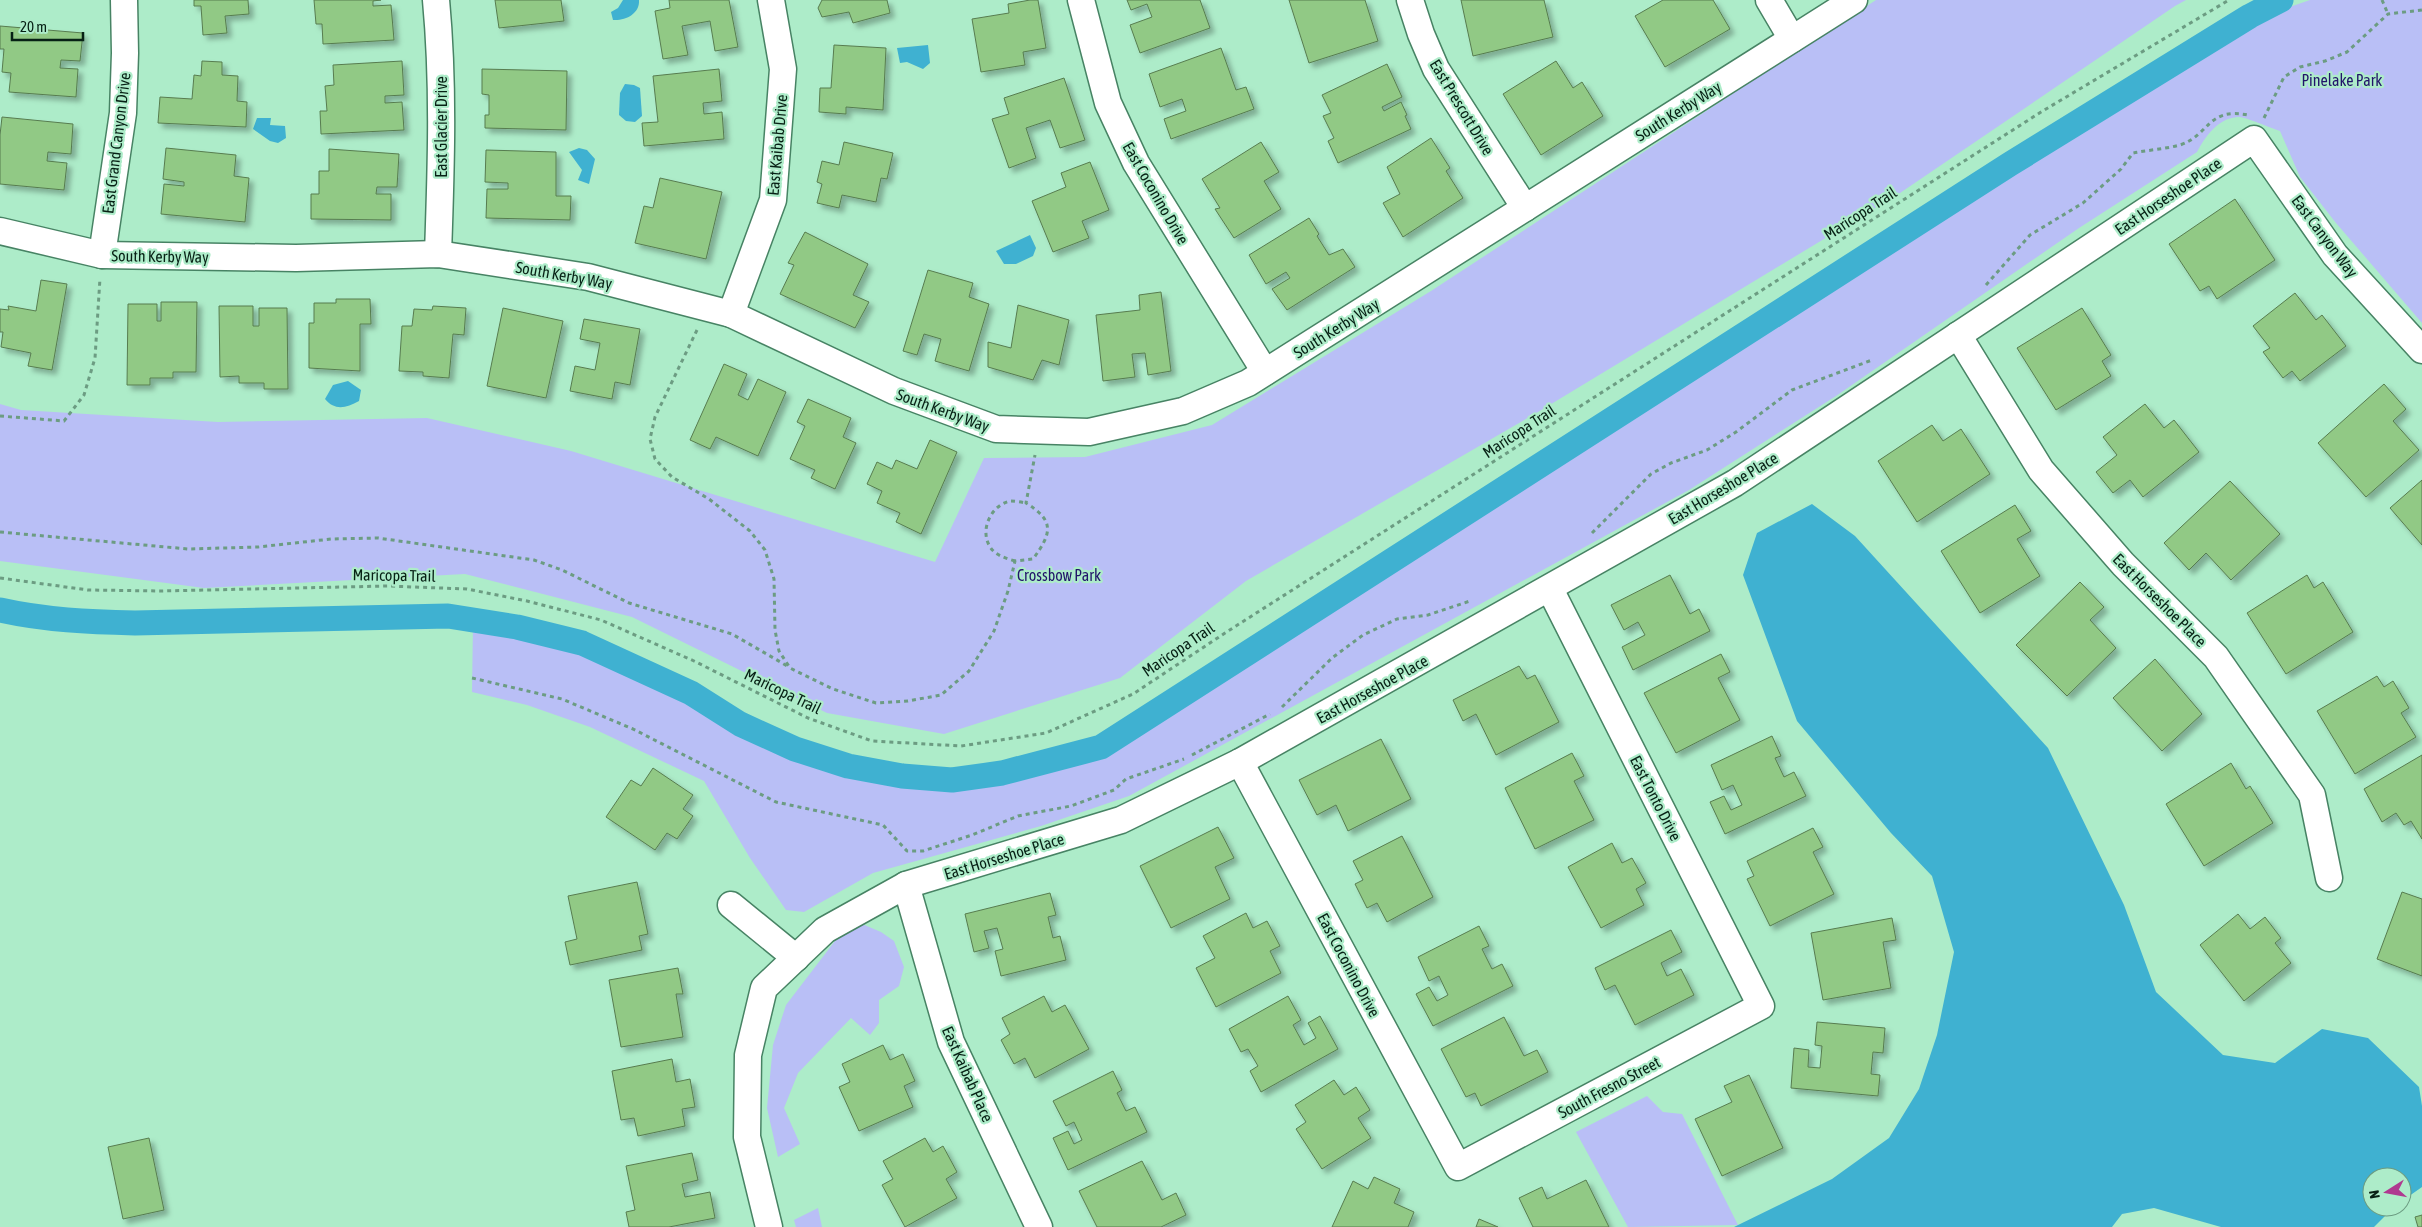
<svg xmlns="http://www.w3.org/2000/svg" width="2422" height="1227" font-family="'Asap Condensed',sans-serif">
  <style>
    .green { fill: #b9bff6 }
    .water { fill: #3fb1d1 }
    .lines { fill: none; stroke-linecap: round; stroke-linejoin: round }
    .canal { stroke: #3fb1d1; stroke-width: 25 }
    .building { fill: #91c985; stroke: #577c4f; filter: url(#shadow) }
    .street-casing { stroke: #478364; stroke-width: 29 }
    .path { stroke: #6c9c82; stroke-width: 3; stroke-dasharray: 4 4; stroke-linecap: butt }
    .street { stroke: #fff; stroke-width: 26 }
    .labels { text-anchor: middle; stroke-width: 4.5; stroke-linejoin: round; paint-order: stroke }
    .park-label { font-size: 16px; fill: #22146a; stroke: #adecc9 }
    .street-label { font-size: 16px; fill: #072115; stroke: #adecc9 }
  </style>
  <defs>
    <filter id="shadow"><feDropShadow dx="4.5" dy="4.5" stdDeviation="2.5" flood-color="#0004"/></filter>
  </defs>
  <rect width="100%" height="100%" fill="#adecc9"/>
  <g class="green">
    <path d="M1876,0H2186L2175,6L1900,193L1538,412L1246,581L1120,678L944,734L827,713L632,617L465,574L204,588L0,561V404L21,410L218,422L427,418L571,451L935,562L984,458L1085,457L1212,425L1431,291Z"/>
    <path d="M2310,0H2422V323L2336,223L2300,177L2280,131C2270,128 2247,117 2238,117C2218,118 2205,137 2197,152L2079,228L1836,396L1689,490L1129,796L1041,826L873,873L804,912L786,910L750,858L704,781L590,727L527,705L472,692L473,623C509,629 544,636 579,647C643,668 697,709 757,738C805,761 874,780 927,784C979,787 1050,772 1097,751C1123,740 1148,722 1172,708L2170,71L2261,17Z"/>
    <path d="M862,924L881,932L894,941L904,967L899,986L879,1000V1023L870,1035L851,1018L798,1073L784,1108L800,1144L778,1157L767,1108L773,1045L786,1005L835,941Z"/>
    <path d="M1647,1096L1663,1112L1682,1114L1738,1225L1628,1227L1576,1132Z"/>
    <path d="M818,1208L822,1227H796L794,1220Z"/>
  </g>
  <g class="water">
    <path d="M623,0H639C640,14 625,21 613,20L611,12L618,8Z"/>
    <path d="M928,45L930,63L923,69L907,62L900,63L897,48Z"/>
    <path d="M625,84L634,85L640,88L642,116L635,122L626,121L619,115L620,93Z"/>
    <path d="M257,118H271L270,125L285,126L286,138L278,143L270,141L253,129Z"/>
    <path d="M579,148L587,150L595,159L589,184L578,180L582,170L569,152Z"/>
    <path d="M1030,235L1036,248L1033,256L1016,264H1004L996,251Z"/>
    <path d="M348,381L361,390L359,401C346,408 335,411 325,399L333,385Z"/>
    <path d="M1812,504L1855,536L2048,748L2124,905L2156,992L2223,1055L2275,1063L2322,1029L2368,1038L2419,1087L2422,1106V1187L2402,1201V1177H2372V1207H2394L2374,1227H2221L2154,1208L2122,1214L2112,1227H1734L1832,1179L1889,1138L1919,1089L1937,1035L1954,952L1932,876L1891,833L1797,721L1743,575L1757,533Z"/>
  </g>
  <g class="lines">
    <path class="canal" d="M0,610C44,620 90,622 135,623L448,616L517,627L582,643L691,693L740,724L795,749L848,766L902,776L952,780L1002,773L1101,747L2010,164L2250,16L2281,0"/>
  </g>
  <g class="building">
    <path d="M194,0H248L249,14L225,16L227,33L203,35L201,6H194Z"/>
    <path d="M314,0H381L373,1V6L391,5L394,40L323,44L322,24H316Z"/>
    <path d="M495,0H561L564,21L499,28Z"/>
    <path d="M669,0H729L738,47L715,51L710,21L682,26L688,55L663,59L655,11L670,8Z"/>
    <path d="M822,0H887L890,13L853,23L849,12L822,17L818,8Z"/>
    <path d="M1030,0H1038L1046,48L1023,52L1025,65L981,72L972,19L1009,13L1008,4Z"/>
    <path d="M1127,0H1200L1210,28L1140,53L1130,25L1152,17L1147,4L1131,10Z"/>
    <path d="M1289,0H1365L1378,41L1309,63Z"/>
    <path d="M1461,0H1544L1553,37L1473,56Z"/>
    <path d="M1663,0H1713L1730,29L1665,67L1635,16Z"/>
    <path d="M0,26L83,33L80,61L61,60L60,68L78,69L76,97L9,92L11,73L2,72L4,49H0Z"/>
    <path d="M834,45L886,48L883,110L846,107V114L819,112L820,88H831Z"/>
    <path d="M1221,48L1236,90L1246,87L1254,109L1171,139L1164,119L1186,111L1182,99L1160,107L1149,74Z"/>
    <path d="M202,61L222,62V75L238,76L237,101L247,102L246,127L158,123L160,97L192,99L194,75L201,76Z"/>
    <path d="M402,61L404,95L385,96V103L402,102L404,130L321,134L320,111H327L325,86L334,85L333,65Z"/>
    <path d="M1556,61L1573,88L1582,82L1603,116L1541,155L1503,94Z"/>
    <path d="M1387,64L1402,97L1382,107L1384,111L1401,102L1407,115L1405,116L1411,129L1338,163L1328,141L1334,138L1323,116L1331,113L1322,95Z"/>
    <path d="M482,69L567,71L566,130L485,128V115H489V95L482,94Z"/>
    <path d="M719,69L722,101L703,103L704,114L722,112L724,139L644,146L642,123L658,122L653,76Z"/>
    <path d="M1064,78L1085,140L1060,148L1050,120L1026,128L1036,158L1009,168L992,119L1009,114L1004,98Z"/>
    <path d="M2,117L73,124L71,154L48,152L47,161L67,163L64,190L0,184V135Z"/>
    <path d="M1431,138L1450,168L1446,171L1463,198L1403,237L1383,203L1400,194L1387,167Z"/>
    <path d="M844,142L893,153L887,179L881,178L876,202L842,195L839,208L817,203L822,184L817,182L822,161L839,165Z"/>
    <path d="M1261,142L1279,172L1264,181L1281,209L1234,238L1215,209L1220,208L1202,179Z"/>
    <path d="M166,148L236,155L234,176L249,178L245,222L161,214L164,184L184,186V182L163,179Z"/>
    <path d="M329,149L399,154L397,187H377L376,194H391V220L311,219V194H319V171H329Z"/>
    <path d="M486,150L556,152V196H571L570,220L486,218L487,189H508V183L485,182Z"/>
    <path d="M1090,162L1109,210L1082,221L1089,238L1053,252L1032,201L1066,187L1061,173Z"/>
    <path d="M660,178L722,192L706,259L635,243L644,206L653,208Z"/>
    <path d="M2235,199L2275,260L2217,299L2209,286L2200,291L2169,244Z"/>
    <path d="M1309,218L1319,234L1317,236L1329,255L1343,249L1355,267L1287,310L1272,289L1290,278L1286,272L1266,284L1249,255Z"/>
    <path d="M805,232L868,264L853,295L869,302L855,328L780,294L794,265L788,263Z"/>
    <path d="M928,270L973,283L969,297L989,304L969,371L935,361L941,339L924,334L917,355L903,351Z"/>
    <path d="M41,280L67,284L52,370L28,366L31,353L1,347L3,332H0V309L9,310L8,306L36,311Z"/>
    <path d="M1161,292L1171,371L1148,375L1145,353L1132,354L1135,377L1103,381L1096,315L1140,310L1139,295Z"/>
    <path d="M2295,293L2316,320L2322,315L2346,346L2300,381L2292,371L2283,378L2263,352L2270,348L2253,326Z"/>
    <path d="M336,299H370L371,324H360V371L309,368V323H314V303H336Z"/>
    <path d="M161,302H197L196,372H173V378H150V385H127L128,304H157V321H161Z"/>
    <path d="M1018,305L1069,320L1059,365L1042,360L1033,380L988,367V342L1011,348Z"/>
    <path d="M219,306H253V326H259V308H287L288,389H264V383H239V376L220,377Z"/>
    <path d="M433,306L466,308L464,335L453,334L449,378L423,376V372L399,371L402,326H412L414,309L432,310Z"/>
    <path d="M503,308L563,321L546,398L487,386Z"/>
    <path d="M2082,308L2111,355L2102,361L2111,376L2056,410L2017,348Z"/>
    <path d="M584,319L640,329L630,385L615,382L612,399L570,391L575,366L595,370L600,343L580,339Z"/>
    <path d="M724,364L747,374L738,395L748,400L758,379L786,392L758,456L716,437L710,449L690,440Z"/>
    <path d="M2384,384L2406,409L2393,421L2419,450L2366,497L2318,443Z"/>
    <path d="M808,399L851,418L843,437L856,443L835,489L811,478L815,470L790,459L805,426L797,422Z"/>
    <path d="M2145,404L2164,428L2174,420L2199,452L2143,497L2130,480L2113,493L2096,472L2117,455L2103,437Z"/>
    <path d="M1932,425L1943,441L1961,429L1990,474L1917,522L1878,461Z"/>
    <path d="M930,440L957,452L921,534L896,522L900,513L877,503L882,491L867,484L877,462L892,469L896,460L917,469Z"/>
    <path d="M2422,480V545L2390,508Z"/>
    <path d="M2230,481L2280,534L2231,580L2206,553L2189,570L2164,543Z"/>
    <path d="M2015,505L2031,531L2017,539L2040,576L1980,613L1941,551Z"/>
    <path d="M1670,575L1690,614L1699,609L1710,631L1633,670L1622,647L1645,635L1638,622L1624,630L1611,605Z"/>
    <path d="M2307,575L2314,588L2323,582L2353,632L2286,674L2247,613Z"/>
    <path d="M2080,582L2104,607L2090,620L2116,648L2067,696L2016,645Z"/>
    <path d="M1721,654L1730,672L1718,678L1740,720L1676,753L1644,693Z"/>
    <path d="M2155,659L2202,714L2162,751L2113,698Z"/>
    <path d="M1519,666L1527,679L1535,675L1559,722L1496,755L1476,714L1463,721L1453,700Z"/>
    <path d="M2377,676L2384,687L2393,681L2409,708L2401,713L2416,737L2355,774L2317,711Z"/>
    <path d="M1772,736L1781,756L1775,758L1784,777L1794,772L1806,796L1725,834L1710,802L1724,796L1731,810L1742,805L1733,785L1722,790L1711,765Z"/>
    <path d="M1381,739L1411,799L1348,831L1336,805L1317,815L1299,780Z"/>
    <path d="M1572,753L1584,776L1574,781L1594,820L1535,849L1505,788Z"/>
    <path d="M2422,755V839L2411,821L2404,825L2396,813L2382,822L2364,789Z"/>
    <path d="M2231,763L2246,789L2250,786L2273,823L2204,866L2166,804Z"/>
    <path d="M653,768L693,795L683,809L693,816L677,839L667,833L655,850L606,817L631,780L641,786Z"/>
    <path d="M1218,827L1234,858L1215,867L1230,899L1171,928L1140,866Z"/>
    <path d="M1813,828L1823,847L1813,852L1834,894L1770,926L1747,879L1754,876L1747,861Z"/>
    <path d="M1402,836L1433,897L1387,922L1377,903L1367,908L1355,884L1363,880L1353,861Z"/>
    <path d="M1612,843L1622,863L1632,858L1646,883L1636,889L1644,905L1601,928L1568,867Z"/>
    <path d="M637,882L648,934L639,936L642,950L570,965L565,942L577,939L568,896Z"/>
    <path d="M2402,892L2422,899V976L2377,959Z"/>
    <path d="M1050,893L1056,915L1048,917L1053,938L1060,936L1066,960L1001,976L995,951L1003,949L997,928L984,931L989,948L974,952L965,914Z"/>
    <path d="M1246,913L1253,928L1267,921L1280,946L1270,951L1281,973L1216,1007L1196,968L1215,958L1203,936Z"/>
    <path d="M2238,914L2250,929L2265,917L2281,938L2275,943L2291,963L2244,1001L2200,945Z"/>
    <path d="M1892,918L1896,940L1883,942L1891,988L1823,1000L1811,933Z"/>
    <path d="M1479,926L1489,946L1482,949L1492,969L1502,964L1513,986L1433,1026L1416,994L1429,987L1437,1001L1448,995L1439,976L1429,981L1418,957Z"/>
    <path d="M1671,930L1682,952L1661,963L1667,976L1681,969L1694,995L1635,1025L1615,985L1605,990L1595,968Z"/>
    <path d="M678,968L683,994H676L683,1037L621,1047L609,980Z"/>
    <path d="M1044,996L1052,1012L1065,1005L1089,1049L1035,1078L1025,1058L1014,1064L1001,1040L1010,1034L1002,1018Z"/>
    <path d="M1288,996L1301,1020L1293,1025L1304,1045L1316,1038L1308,1023L1320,1016L1338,1049L1261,1092L1250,1071L1258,1066L1248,1049L1241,1052L1229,1029Z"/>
    <path d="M1504,1017L1524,1056L1537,1050L1548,1072L1481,1106L1475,1093L1466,1097L1441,1049Z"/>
    <path d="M1817,1022L1885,1028L1883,1053L1873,1052L1871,1074L1880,1075L1878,1096L1791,1088L1794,1048L1809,1050L1808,1067L1820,1068L1822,1046L1815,1045Z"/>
    <path d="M883,1045L890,1060L903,1054L915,1081L904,1086L913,1107L859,1131L839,1087L850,1082L842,1064Z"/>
    <path d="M672,1059L676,1082L690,1079L695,1107L682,1109L685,1126L638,1136L634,1118L621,1120L612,1071Z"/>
    <path d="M1113,1071L1122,1090L1117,1093L1126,1111L1135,1107L1147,1132L1068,1170L1053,1138L1068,1131L1074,1144L1082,1140L1074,1122L1066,1126L1053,1101Z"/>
    <path d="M1749,1075L1783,1148L1722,1176L1695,1119L1732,1102L1724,1086Z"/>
    <path d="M1334,1080L1344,1095L1356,1087L1370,1110L1358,1118L1371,1138L1322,1169L1296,1129L1306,1122L1295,1105Z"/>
    <path d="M149,1138L164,1210L123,1219L108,1147Z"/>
    <path d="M925,1138L933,1152L943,1146L957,1172L946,1179L957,1198L905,1227L882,1185L893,1179L883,1161Z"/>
    <path d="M692,1153L698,1180L682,1184L685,1197L710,1192L715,1218L669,1227H629L626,1212L635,1210L626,1166Z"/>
    <path d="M1142,1161L1162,1200L1176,1193L1186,1215L1161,1227H1097L1079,1191Z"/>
    <path d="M1374,1177L1400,1189L1394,1203L1414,1212L1408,1227H1332L1353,1181L1368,1189Z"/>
    <path d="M1586,1180L1609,1227H1533L1519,1198L1542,1187L1547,1199Z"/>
    <path d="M2422,1215V1227H2418L2415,1217Z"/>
    <path d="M1479,1219L1498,1227H1476Z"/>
  </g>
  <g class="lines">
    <g class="street-casing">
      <g id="street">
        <path d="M436,0C444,85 441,169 438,254"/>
        <path d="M1081,0L1108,103L1136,163L1265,372"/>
        <path d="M1410,0L1421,34L1436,69L1525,208"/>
        <path d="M1769,0L1792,39"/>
        <path d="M0,231L102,255L296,258L438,254L588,277L731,314L894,391L996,429L1089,432L1183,411L1248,383L1854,0"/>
        <path d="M102,255L123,113L125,53L124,0"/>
        <path d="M731,314L773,200L783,69L771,0"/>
        <path d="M1958,335L2041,470L2123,564L2216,657L2312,795L2329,878"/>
        <path d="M1240,762L1458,1167L1761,1006L1550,589"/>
        <path d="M906,885L951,1042L1039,1227"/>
        <path d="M731,905L796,958"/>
        <path d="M769,1227L747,1137L748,1055L764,988L825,930L906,885L1121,820L1240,762L1735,483L2254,139L2335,255L2422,350"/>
      </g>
    </g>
    <g class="path">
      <path d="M2382,0L2388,14"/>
      <path d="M2264,118L2284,77L2300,67L2325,61L2347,52L2388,14L2422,10"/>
      <path d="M1986,285L2030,235L2083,203L2121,169L2133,153C2148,150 2165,149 2180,145C2210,135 2207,107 2248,115"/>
      <path d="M697,330L655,417L650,439L655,459L672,477L709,499L750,531L765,550L774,579L775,630L779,651L790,668L833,689L876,703L908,701L941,695L969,671L994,631L1008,591L1015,561L1033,559C1052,533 1055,521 1026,503L1035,455"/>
      <path d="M0,416L64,421L84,395L95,358L100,278"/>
      <path d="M0,532L188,549L258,547L331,539L378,538L534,560L562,570L629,603L732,634L789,667"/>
      <path d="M1592,533L1651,474L1671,463L1707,450L1736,432L1792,390L1872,360"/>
      <path d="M1015,561C1005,558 994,555 989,545C980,528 992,505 1010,501C1015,501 1021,502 1026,503"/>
      <path d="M0,578L88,590L161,591L388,586L467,589L527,601L601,620L694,661L808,718L872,741L961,746L1046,733L1133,694L1225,633L2041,112L2229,0"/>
      <path d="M472,678L562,699L633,729L776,802L883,825L907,851H923L972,835L1018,816L1071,806L1114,790L1126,779L1184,759"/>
      <path d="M1282,707L1332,658L1363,635L1397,619L1428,615L1470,601"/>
      <path d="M1192,755L1270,714"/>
    </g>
    <use href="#street" class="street"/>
  </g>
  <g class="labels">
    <g class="park-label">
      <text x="2342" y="86">Pinelake Park</text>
      <text x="1059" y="581">Crossbow Park</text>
    </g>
    <g class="street-label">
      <text transform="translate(1462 107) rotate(59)" y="6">East Prescott Drive</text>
      <text transform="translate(1678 111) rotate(-32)" y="6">South Kerby Way</text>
      <text transform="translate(441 127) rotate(-90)" y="6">East Glacier Drive</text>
      <text transform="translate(116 143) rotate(-83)" y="6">East Grand Canyon Drive</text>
      <text transform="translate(777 145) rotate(-85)" y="6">East Kaibab Drive</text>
      <text transform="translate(1156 193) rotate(60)" y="6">East Coconino Drive</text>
      <text transform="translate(2168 196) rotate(-34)" y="6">East Horseshoe Place</text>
      <text transform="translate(1860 213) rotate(-33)" y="6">Maricopa Trail</text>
      <text transform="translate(2325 236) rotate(53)" y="6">East Canyon Way</text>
      <text transform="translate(160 256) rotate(1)" y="6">South Kerby Way</text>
      <text transform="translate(564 275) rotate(10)" y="6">South Kerby Way</text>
      <text transform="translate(1336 328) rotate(-32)" y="6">South Kerby Way</text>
      <text transform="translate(943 410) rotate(20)" y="6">South Kerby Way</text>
      <text transform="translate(1519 431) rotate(-33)" y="6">Maricopa Trail</text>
      <text transform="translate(1723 488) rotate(-31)" y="6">East Horseshoe Place</text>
      <text transform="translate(394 575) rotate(1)" y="6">Maricopa Trail</text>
      <text transform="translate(2160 600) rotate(45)" y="6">East Horseshoe Place</text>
      <text transform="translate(1178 649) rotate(-34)" y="6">Maricopa Trail</text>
      <text transform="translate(1372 689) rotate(-29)" y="6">East Horseshoe Place</text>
      <text transform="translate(783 691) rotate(26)" y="6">Maricopa Trail</text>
      <text transform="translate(1656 798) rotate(63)" y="6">East Tonto Drive</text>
      <text transform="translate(1004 856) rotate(-17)" y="6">East Horseshoe Place</text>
      <text transform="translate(1349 965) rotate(62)" y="6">East Coconino Drive</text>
      <text transform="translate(968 1074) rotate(66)" y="6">East Kaibab Place</text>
      <text transform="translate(1609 1087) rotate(-28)" y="6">South Fresno Street</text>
    </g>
  </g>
  <g transform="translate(2387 1192) rotate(259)"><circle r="24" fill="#adecc9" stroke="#6b9b81"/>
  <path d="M0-4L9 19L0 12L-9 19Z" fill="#af3990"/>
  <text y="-8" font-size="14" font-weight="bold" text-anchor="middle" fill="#072115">N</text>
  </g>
  <path d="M12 32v8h71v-8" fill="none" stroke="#072115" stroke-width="2.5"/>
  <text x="20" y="32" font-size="15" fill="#072115" stroke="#adecc9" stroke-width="4" paint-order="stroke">20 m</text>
</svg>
